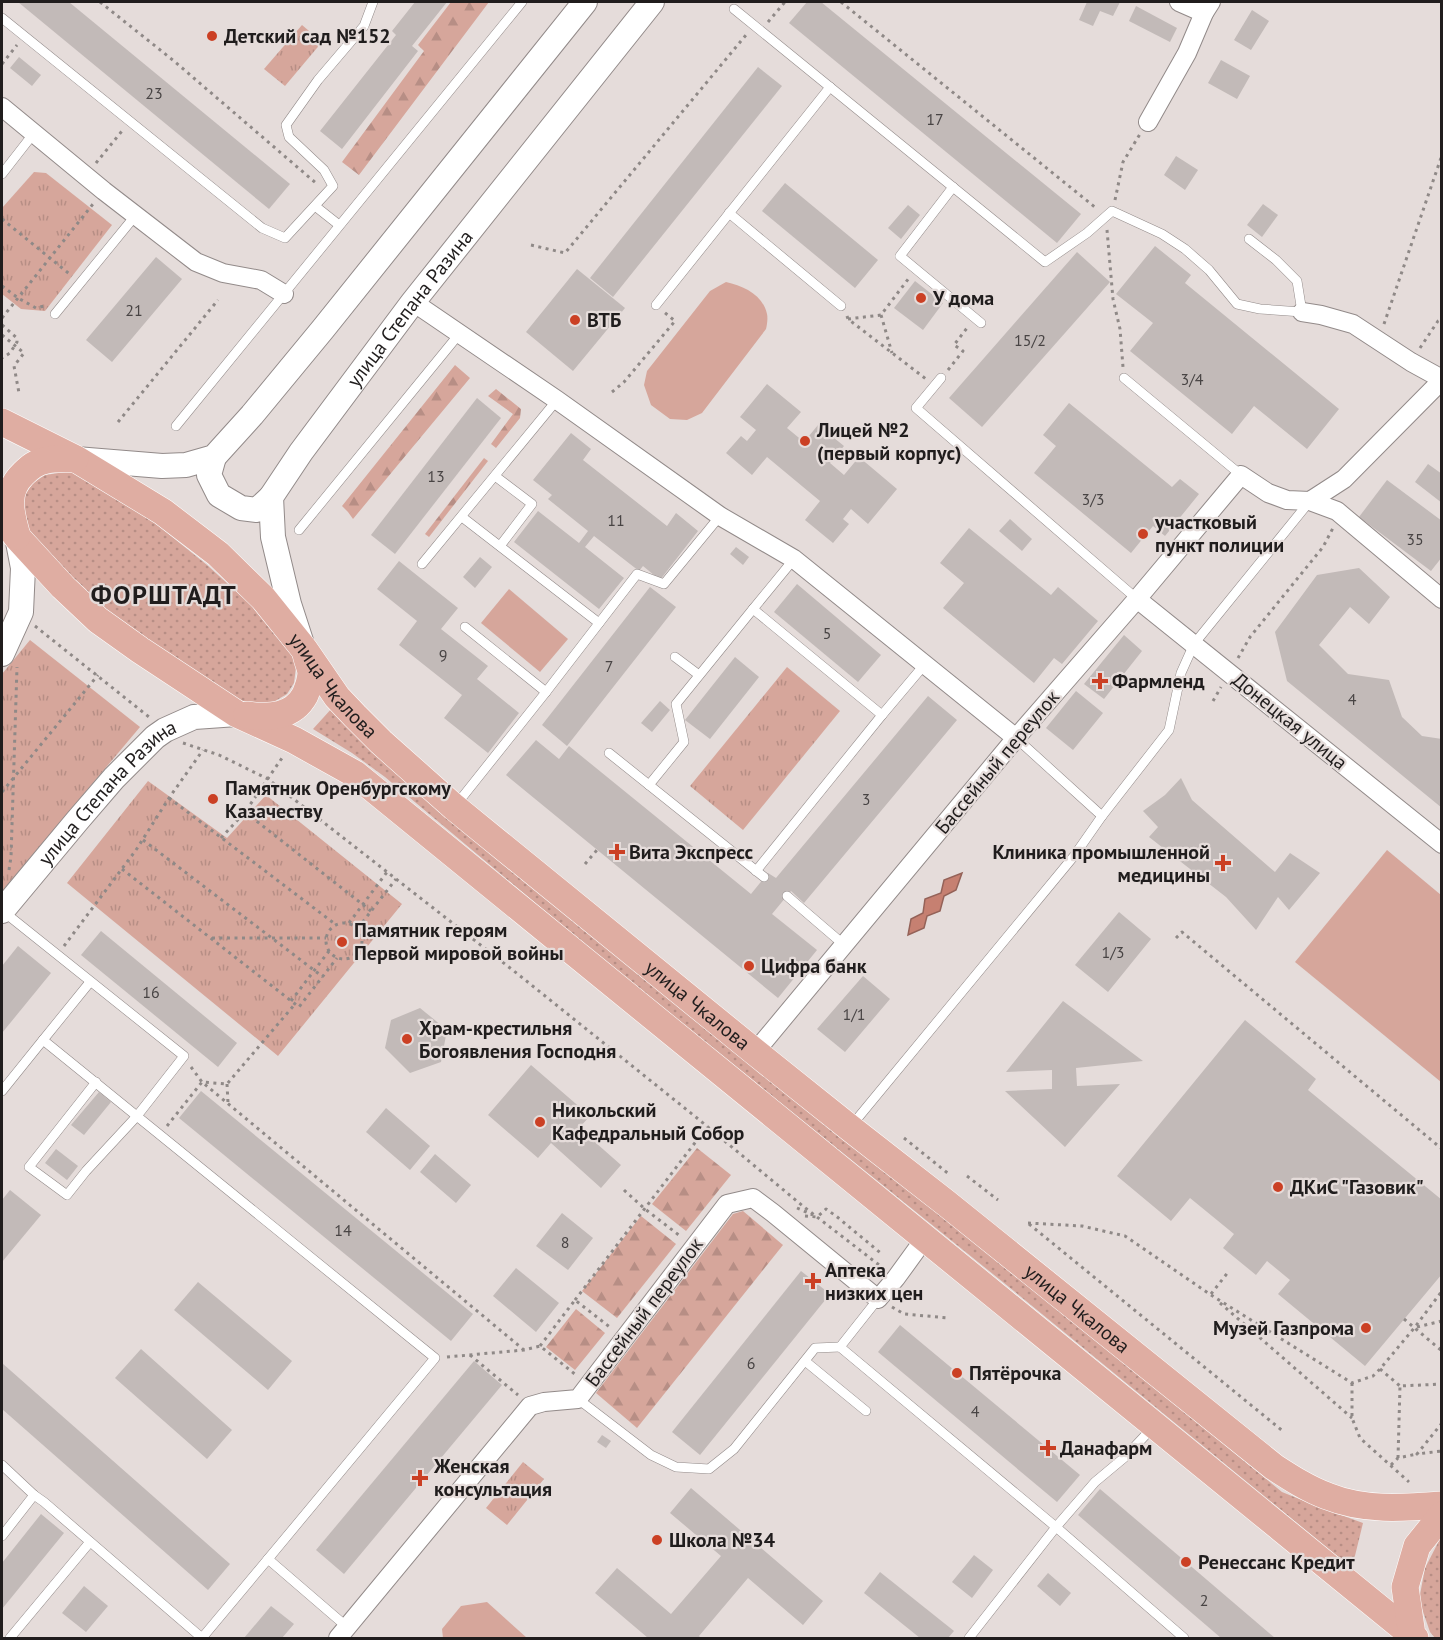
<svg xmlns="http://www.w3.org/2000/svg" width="1443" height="1640" font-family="'PT Sans',sans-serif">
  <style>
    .grass { fill: url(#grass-dots) }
    .forest { fill: url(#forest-firs) }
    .park { fill: url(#park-tufts) }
    .garden { fill: #d6a69b }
    .water { fill: #c68071; stroke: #946258; stroke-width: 1.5 }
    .building { fill: #c2bab8 }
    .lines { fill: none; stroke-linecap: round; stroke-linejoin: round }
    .service-casing { stroke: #928a89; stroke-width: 10 }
    .minor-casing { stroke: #928a89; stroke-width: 20 }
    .secondary-casing { stroke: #928a89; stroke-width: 26 }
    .primary-casing { stroke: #fff; stroke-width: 28 }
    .path { stroke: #8f8987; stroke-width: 3; stroke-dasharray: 3 4.5; stroke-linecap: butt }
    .service { stroke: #fff; stroke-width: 9 }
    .minor { stroke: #fff; stroke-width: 18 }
    .secondary { stroke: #fff; stroke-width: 24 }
    .primary { stroke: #dfada2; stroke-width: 27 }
    .poi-dot { fill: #cb4024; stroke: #e5dcda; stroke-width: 2 }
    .labels { text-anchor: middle; stroke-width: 4.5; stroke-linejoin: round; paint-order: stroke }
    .number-label { font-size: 16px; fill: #484444 }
    .poi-label { font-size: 20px; font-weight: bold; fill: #201d1d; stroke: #e5dcda; text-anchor: start }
    .street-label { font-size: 20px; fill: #201d1d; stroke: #e5dcda }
    .district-label { font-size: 26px; font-weight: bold; letter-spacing: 1.5px; fill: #201d1d; stroke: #e5dcda }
  </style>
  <defs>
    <pattern id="grass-dots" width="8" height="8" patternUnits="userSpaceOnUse" patternTransform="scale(1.5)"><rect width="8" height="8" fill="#d6a69b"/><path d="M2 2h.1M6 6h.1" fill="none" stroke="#b78e85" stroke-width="1.8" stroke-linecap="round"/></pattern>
    <pattern id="forest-firs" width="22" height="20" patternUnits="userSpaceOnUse" patternTransform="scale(1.5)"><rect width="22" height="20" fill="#d6a69b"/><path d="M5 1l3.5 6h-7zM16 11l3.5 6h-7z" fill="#b78e85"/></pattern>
    <pattern id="park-tufts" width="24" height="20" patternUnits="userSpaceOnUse" patternTransform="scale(1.5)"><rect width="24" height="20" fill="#d6a69b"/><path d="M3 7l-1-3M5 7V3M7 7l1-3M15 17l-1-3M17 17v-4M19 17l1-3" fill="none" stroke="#b78e85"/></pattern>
  </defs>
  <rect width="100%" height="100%" fill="#e5dcda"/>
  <g class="grass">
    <path d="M72,471L140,511L207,565L250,604L291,652L296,667L294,683L287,694L270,704L251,703L231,698L195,676L69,582L31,535L23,516L25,495L33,483L45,475Z"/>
    <path d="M333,707L1249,1465L1282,1492L1319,1507L1363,1523L1352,1568L1009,1287L601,958L385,777L352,753L313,729Z"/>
    <path d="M1441,1537V1638H1435L1430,1632L1419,1600L1425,1568Z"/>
  </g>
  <g class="forest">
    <path d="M451,2H489L359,175L342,162L424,51L418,45Z"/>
    <path d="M455,365L470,378L353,519L348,512L342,506Z"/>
    <path d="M496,389L521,409L520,418L496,448L491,444L513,414L488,396Z"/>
    <path d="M484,458L488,461L429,537L425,534Z"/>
    <path d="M697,1148L731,1175L686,1231L652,1204Z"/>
    <path d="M743,1211L783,1245L637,1428L596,1393L733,1214Z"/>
    <path d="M641,1216L676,1244L617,1318L582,1291Z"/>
    <path d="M576,1309L605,1333L575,1370L546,1347Z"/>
  </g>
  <g class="park">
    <path d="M302,25L322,42L285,86L264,69Z"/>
    <path d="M34,172L46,173L112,225L45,311L21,309L2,294V208Z"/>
    <path d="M30,640L140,727L2,891V674Z"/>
    <path d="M787,667L840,711L743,830L690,786Z"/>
    <path d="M148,781L227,838L266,795L402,904L278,1056L67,883Z"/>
    <path d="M523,1462L544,1479L507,1525L486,1508Z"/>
  </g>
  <g class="garden">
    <path d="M726,282C744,286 763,295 767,314C768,318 767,325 766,329L702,413L687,420L670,419L651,405L644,385L647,371L710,291Z"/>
    <path d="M509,589L568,639L540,672L481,623Z"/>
    <path d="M1387,850L1441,895V1082L1295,962Z"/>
    <path d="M487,1602L527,1638H443L442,1629L461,1606Z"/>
  </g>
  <path class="water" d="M962,873L956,890L944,896L940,911L927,916L924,928L908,935L911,919L923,913L925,899L941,893L944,880Z"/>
  <g class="building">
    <path d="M18,2H69L290,184L269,209Z"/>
    <path d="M415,2H447L412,46L418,51L342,149L320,131L396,35L392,31Z"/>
    <path d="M807,2H821L1081,214L1057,243L789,23Z"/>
    <path d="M1087,2H1120L1113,16L1100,11L1093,26L1079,20Z"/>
    <path d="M1136,6L1177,28L1170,42L1129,21Z"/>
    <path d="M1252,10L1269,21L1251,50L1234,40Z"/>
    <path d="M19,57L41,75L32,86L10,68Z"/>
    <path d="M1221,60L1250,76L1237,99L1208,83Z"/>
    <path d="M758,67L782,86L613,297L590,278Z"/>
    <path d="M1176,156L1198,170L1185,190L1164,175Z"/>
    <path d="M785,183L878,260L855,288L762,211Z"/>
    <path d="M1263,204L1278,215L1262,237L1247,225Z"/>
    <path d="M908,205L920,215L901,239L888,228Z"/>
    <path d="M1155,246L1191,275L1185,283L1339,409L1307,449L1254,406L1232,434L1130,351L1153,323L1116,294Z"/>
    <path d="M1077,252L1110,282L982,427L949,398Z"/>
    <path d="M156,257L182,279L112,362L86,340Z"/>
    <path d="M577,269L625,308L573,371L526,332Z"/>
    <path d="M915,281L943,303L923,330L894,308Z"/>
    <path d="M767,384L801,412L787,428L804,442L818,425L844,446L830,463L844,475L859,457L897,489L868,524L851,509L843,519L849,524L833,543L805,520L820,501L767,457L752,475L726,453L741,436L747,441L756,430L740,417Z"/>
    <path d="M477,398L501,418L395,554L371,535Z"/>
    <path d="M1069,403L1172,487L1180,479L1199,494L1165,536L1153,526L1131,553L1034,473L1056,446L1043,435Z"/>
    <path d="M571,433L591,449L583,460L667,526L676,513L698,531L660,580L643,566L639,571L594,536L585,547L624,578L599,609L514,542L538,511L579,543L588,531L548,499L552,495L533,480Z"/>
    <path d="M1428,464L1442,474V503L1415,482Z"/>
    <path d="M1387,480L1442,521V557L1431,571L1359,517Z"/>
    <path d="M1010,519L1032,539L1022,551L999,531Z"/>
    <path d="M969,528L1051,595L1058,587L1098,621L1062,664L1054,658L1034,683L943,608L964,583L940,563Z"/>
    <path d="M736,547L749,557L743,565L730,554Z"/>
    <path d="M480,557L492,567L475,588L463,577Z"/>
    <path d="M399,561L458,608L441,629L488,666L477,679L519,713L488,753L444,718L462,695L399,645L417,621L377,589Z"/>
    <path d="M1359,568L1390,597L1369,624L1350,607L1319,645L1348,674L1389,680L1402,717L1422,736L1442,739V808L1287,681L1275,632L1317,575Z"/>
    <path d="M797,584L881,655L858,682L774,612Z"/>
    <path d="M650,587L676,607L567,746L542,725Z"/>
    <path d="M1124,635L1142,651L1104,699L1084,684Z"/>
    <path d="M735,657L759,677L710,739L685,720Z"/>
    <path d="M1076,691L1103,713L1073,750L1046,728Z"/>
    <path d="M928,696L957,720L804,903L791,891L772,914L817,950L778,998L506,775L536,740L559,759L569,746L751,894L768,873L776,878Z"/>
    <path d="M660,701L670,710L652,732L641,723Z"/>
    <path d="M1181,778L1192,800L1275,872L1290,853L1320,873L1289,910L1278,897L1256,930L1226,897L1149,837L1158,827L1143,811L1165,795Z"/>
    <path d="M1119,912L1151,939L1108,992L1075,965Z"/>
    <path d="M101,931L237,1043L218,1067L81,955Z"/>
    <path d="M18,946L51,973L2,1033V966Z"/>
    <path d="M863,976L890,999L845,1052L817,1029Z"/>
    <path d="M1063,1001L1143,1061L1076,1068L1077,1086L1120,1084L1065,1147L1005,1091L1052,1089V1070L1006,1072Z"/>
    <path d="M420,1008L447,1030L441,1062L410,1073L385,1048L391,1020Z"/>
    <path d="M1245,1020L1316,1079L1308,1090L1442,1200V1274L1365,1366L1278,1294L1290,1280L1267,1261L1256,1275L1223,1248L1234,1234L1190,1198L1171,1221L1117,1176Z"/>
    <path d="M531,1065L590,1116L579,1128L621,1165L601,1188L551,1143L538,1158L488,1115Z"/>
    <path d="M201,1091L473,1314L451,1341L179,1118Z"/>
    <path d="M99,1092L111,1102L84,1135L71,1125Z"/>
    <path d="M386,1108L430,1146L410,1170L366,1132Z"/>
    <path d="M56,1149L78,1166L67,1180L45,1163Z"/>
    <path d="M435,1154L471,1185L456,1203L420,1172Z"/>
    <path d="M10,1190L41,1215L2,1262V1200Z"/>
    <path d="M562,1213L593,1238L568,1270L536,1246Z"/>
    <path d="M516,1268L559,1303L536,1332L493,1296Z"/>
    <path d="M801,1271L830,1294L700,1455L672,1432Z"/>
    <path d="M198,1282L292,1361L268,1390L174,1310Z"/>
    <path d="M900,1325L1080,1475L1057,1502L878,1352Z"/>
    <path d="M141,1349L232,1430L207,1459L115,1378Z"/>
    <path d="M474,1361L502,1385L344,1574L316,1550Z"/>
    <path d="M2,1363L230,1564L208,1590L2,1409Z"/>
    <path d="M602,1435L611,1441L606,1448L597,1442Z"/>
    <path d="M691,1488L823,1601L803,1625L748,1578L699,1636L701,1638H648L595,1593L617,1568L671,1614L721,1556L670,1513Z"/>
    <path d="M1100,1489L1186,1562L1275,1638H1221L1078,1515Z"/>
    <path d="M41,1514L64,1533L2,1609V1563Z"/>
    <path d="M974,1555L993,1570L972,1598L952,1582Z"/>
    <path d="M880,1572L954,1631L948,1638H920L864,1593Z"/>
    <path d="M1048,1573L1071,1593L1060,1606L1037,1586Z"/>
    <path d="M84,1586L108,1606L86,1632L62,1613Z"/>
    <path d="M271,1606L294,1624L282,1638H244Z"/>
  </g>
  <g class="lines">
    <g class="service-casing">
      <g id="service">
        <path d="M734,9L1045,262L1087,233L1112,211L1162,234L1185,249L1209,270L1237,304L1260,309L1302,312L1297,281L1276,260L1249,239"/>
        <path d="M2,18L262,228L285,238L333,186L324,170L289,137L286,125L318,80L364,26L373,2"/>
        <path d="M2,174L34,133"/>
        <path d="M953,187L900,256L981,323"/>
        <path d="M315,206L339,225"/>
        <path d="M729,213L841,306"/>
        <path d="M656,305L830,87"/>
        <path d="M55,314L135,216"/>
        <path d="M941,378L916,408L1137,599"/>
        <path d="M1124,378L1241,475"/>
        <path d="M176,426L522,2"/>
        <path d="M495,476L532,504L500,546"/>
        <path d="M462,517L599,623"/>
        <path d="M299,530L460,333"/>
        <path d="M794,559L753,609L882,715L925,664"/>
        <path d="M422,564L557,400"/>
        <path d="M465,627L546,692"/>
        <path d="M675,657L699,675"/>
        <path d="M1016,738L1102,816"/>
        <path d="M609,753L764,877"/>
        <path d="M649,785L684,742L676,704L753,609"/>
        <path d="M456,805L546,692L637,574L664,584L720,516"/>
        <path d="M756,871L882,715"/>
        <path d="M787,896L843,944"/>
        <path d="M4,912L184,1056L137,1116L86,1171L67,1195L29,1167L96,1082"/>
        <path d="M90,982L43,1040L435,1358L268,1559L347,1627"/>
        <path d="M2,1091L43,1040"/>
        <path d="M852,1125L1074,856L1102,816L1169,730L1181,673L1194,644L1310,501"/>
        <path d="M878,1299L840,1347L1056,1527L1184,1638"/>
        <path d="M805,1361L866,1411"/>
        <path d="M578,1399L651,1455L676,1467L709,1469L734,1449L815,1348L840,1347"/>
        <path d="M2,1465L34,1495L44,1502L202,1638L268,1559"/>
        <path d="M2,1536L34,1495"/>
        <path d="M10,1638L90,1542"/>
        <path d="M969,1638L1056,1527L1095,1482L1125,1457L1153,1427"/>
      </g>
    </g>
    <g class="minor-casing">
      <g id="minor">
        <path d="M1179,2L1204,13"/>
        <path d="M2,107L104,191L196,262L223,273L261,280L284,294"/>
        <path d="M1148,122L1187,53L1204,13L1211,2"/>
        <path d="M413,302L557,400L720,516L794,559L1016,738"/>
        <path d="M1302,312L1321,315L1353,324L1411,362L1442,379"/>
        <path d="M1310,501L1337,511L1442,599"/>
        <path d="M1137,599L1442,844"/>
        <path d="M755,1052L1016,738L1137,599L1241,475L1268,493L1287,500L1310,501L1344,479L1442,380"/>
        <path d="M338,1638L530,1406L544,1402L578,1399L727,1204L753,1198L773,1213L878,1299L896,1278L925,1238"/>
      </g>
    </g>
    <g class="secondary-casing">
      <g id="secondary">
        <path d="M214,457L209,475L219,495L241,508L257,510L271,497"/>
        <path d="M76,459L162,466L186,465L214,457L252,415L323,329L585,2"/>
        <path id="s1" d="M301,641L289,604L273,537L271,497L301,452L413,302L652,2"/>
        <path d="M2,654L21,612L23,568L17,537"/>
        <path id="s2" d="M2,911L77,821L114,778L155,737L165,730L194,717L237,714"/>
      </g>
    </g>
    <g class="primary-casing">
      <g id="primary">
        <path id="s3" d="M2,422L76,459L163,512L218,554L263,598L304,649L337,697L355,716L381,742L454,807L755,1052L850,1128L946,1203L1274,1467C1291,1478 1308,1489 1327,1496C1364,1511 1403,1508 1442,1505"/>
        <path d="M2,517L17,537L63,587L98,620L140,650L237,714L294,740L355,774L1412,1635"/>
        <path d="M17,536C11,514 4,492 23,474C30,467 36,462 47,460C55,458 66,459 75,459"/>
        <path d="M247,715C270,718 293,717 305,695C308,688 311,680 311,672C310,666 307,660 306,654"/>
        <path d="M1415,1638L1412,1635L1405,1587L1417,1546L1442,1515"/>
      </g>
    </g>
    <g class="path">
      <path d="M100,2L174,61L317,184"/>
      <path d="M841,2L1096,208"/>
      <path d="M768,22L785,2"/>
      <path d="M2,64L17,45"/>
      <path d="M96,163L122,131"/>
      <path d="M1115,200L1123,162L1140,134"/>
      <path d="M2,219L72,276"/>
      <path d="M1107,230L1113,299L1120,329L1123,367"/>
      <path d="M531,245L565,253L746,35"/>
      <path d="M2,286L18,298L36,308L44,306"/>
      <path d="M881,315L892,353"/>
      <path d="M847,316L848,319L926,379"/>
      <path d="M2,318L93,204"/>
      <path d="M848,319L881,315L909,278"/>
      <path d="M1384,324L1442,155"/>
      <path d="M2,325L17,338V342L10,353L2,358"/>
      <path d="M2,335L24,353L14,366L19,393"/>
      <path d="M1420,348L1438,321L1442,319"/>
      <path d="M948,370L963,351L954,345L967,328"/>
      <path d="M612,392L624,382L675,321L664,312"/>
      <path d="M118,422L218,300"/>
      <path d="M35,626L149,717"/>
      <path d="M1238,658L1250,637L1323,547L1333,528"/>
      <path d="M1213,701L1221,687"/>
      <path d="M183,743L219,755L268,779L519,975L697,1118L804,1207L883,1268"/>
      <path d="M2,792L98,675"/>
      <path d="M169,798L335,924"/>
      <path d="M245,812L371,911"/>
      <path d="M221,838L245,812L282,758"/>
      <path d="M143,840L323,977"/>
      <path d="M585,864L597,850"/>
      <path d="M122,869L299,1007L337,958"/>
      <path d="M9,870L11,857L17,667"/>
      <circle cx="344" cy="941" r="18"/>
      <path d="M349,923L387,872"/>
      <path d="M358,928L396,879"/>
      <path d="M212,938H326"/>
      <path d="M1176,938L1182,932L1442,1149"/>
      <path d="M64,946L136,850L169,798L203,750"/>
      <path d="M291,1001L329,951"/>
      <path d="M191,1067L202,1082L227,1084L295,1004"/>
      <path d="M227,1084L228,1103"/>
      <path d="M167,1126L202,1082L524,1350"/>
      <path d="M904,1138L950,1175"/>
      <path d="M967,1176L998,1200"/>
      <path d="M624,1190L645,1209L680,1236"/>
      <path d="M797,1208L813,1215"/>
      <path d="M805,1216L817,1217L826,1209L836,1216L883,1255"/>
      <path d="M1028,1223L1082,1226L1125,1236L1211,1295L1352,1383L1373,1376L1380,1369L1415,1327L1442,1291"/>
      <path d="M1029,1224L1284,1432"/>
      <path d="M1211,1294L1229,1271"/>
      <path d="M575,1300L707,1127"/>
      <path d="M1220,1303L1352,1418"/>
      <path d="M892,1307L904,1314L949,1318"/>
      <path d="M1404,1319L1442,1351"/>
      <path d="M1417,1327L1442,1321"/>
      <path d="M540,1346L575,1300L611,1328"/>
      <path d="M470,1355L518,1395"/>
      <path d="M447,1357L524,1350L540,1346L576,1375"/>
      <path d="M1380,1369L1400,1386"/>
      <path d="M1352,1383V1418L1360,1438L1409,1482"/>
      <path d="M1442,1423L1417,1454L1442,1451"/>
      <path d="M1398,1458L1400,1386L1442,1384"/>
      <path d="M1391,1465L1398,1458L1417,1454"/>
    </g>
    <use href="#service" class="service"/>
    <use href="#minor" class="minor"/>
    <use href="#secondary" class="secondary"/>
    <use href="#primary" class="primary"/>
  </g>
  <g class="poi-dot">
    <circle cx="212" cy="36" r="6"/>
    <circle cx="921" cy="298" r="6"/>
    <circle cx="575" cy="320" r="6"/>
    <circle cx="805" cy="441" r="6"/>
    <circle cx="1143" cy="534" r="6"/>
    <path d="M1097 672h6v6h6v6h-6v6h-6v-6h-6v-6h6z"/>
    <circle cx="213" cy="799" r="6"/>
    <path d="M614 843h6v6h6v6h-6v6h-6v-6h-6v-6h6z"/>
    <path d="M1220 854h6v6h6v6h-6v6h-6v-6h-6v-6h6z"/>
    <circle cx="342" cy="942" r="6"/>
    <circle cx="749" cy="966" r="6"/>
    <circle cx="407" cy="1039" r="6"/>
    <circle cx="540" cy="1122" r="6"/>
    <circle cx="1278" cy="1187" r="6"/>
    <path d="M810 1272h6v6h6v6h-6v6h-6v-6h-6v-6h6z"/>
    <circle cx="1366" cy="1328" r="6"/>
    <circle cx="957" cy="1373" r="6"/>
    <path d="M1045 1439h6v6h6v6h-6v6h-6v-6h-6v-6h6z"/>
    <path d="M417 1469h6v6h6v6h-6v6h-6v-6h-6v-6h6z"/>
    <circle cx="657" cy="1540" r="6"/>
    <circle cx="1186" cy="1562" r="6"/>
  </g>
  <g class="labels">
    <g class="number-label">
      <text x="154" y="99">23</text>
      <text x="935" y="125">17</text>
      <text x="134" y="316">21</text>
      <text x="1030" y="346">15/2</text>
      <text x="1192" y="385">3/4</text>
      <text x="436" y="482">13</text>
      <text x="1093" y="505">3/3</text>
      <text x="616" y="526">11</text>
      <text x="1415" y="545">35</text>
      <text x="827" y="639">5</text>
      <text x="443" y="661">9</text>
      <text x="609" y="672">7</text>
      <text x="1352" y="705">4</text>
      <text x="866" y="805">3</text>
      <text x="1113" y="958">1/3</text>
      <text x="151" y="998">16</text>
      <text x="854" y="1020">1/1</text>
      <text x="343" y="1236">14</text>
      <text x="565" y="1248">8</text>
      <text x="751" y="1369">6</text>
      <text x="975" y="1417">4</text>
      <text x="1204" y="1606">2</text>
    </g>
    <g class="poi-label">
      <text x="224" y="43">Детский сад №152</text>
      <text x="933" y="305">У дома</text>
      <text x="587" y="327">ВТБ</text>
      <text x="817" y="437">Лицей №2<tspan x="817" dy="23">(первый корпус)</tspan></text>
      <text x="1155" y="529">участковый<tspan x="1155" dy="23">пункт полиции</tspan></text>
      <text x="1112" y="688">Фармленд</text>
      <text x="225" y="795">Памятник Оренбургскому<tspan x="225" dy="23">Казачеству</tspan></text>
      <text x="629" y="859">Вита Экспресс</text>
      <text x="1210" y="859" text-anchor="end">Клиника промышленной<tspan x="1210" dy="23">медицины</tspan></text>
      <text x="354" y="937">Памятник героям<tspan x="354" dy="23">Первой мировой войны</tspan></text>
      <text x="761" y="973">Цифра банк</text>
      <text x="419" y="1035">Храм-крестильня<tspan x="419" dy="23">Богоявления Господня</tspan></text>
      <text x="552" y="1117">Никольский<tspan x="552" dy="23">Кафедральный Собор</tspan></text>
      <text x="1290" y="1194">ДКиC "Газовик"</text>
      <text x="825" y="1277">Аптека<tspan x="825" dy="23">низких цен</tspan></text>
      <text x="1354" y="1335" text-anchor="end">Музей Газпрома</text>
      <text x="969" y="1380">Пятёрочка</text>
      <text x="1060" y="1455">Данафарм</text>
      <text x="434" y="1473">Женская<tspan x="434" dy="23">консультация</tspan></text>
      <text x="669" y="1547">Школа №34</text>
      <text x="1198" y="1569">Ренессанс Кредит</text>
    </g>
    <g class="street-label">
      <text dy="7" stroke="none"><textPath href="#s1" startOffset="382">улица Степана Разина</textPath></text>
      <text dy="7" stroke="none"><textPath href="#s3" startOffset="429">улица Чкалова</textPath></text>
      <text transform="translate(1290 721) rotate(39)" y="7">Донецкая улица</text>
      <text transform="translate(997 762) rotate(-50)" y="7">Бассейный переулок</text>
      <text dy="7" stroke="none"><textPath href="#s2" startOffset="159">улица Степана Разина</textPath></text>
      <text dy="7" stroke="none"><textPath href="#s3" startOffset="915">улица Чкалова</textPath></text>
      <text dy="7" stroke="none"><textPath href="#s3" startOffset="1401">улица Чкалова</textPath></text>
      <text transform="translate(644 1312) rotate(-53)" y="7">Бассейный переулок</text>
    </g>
    <g class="district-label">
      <text x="164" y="604">ФОРШТАДТ</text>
    </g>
  </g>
  <rect width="1443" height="1640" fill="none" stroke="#201d1d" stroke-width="6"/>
</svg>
